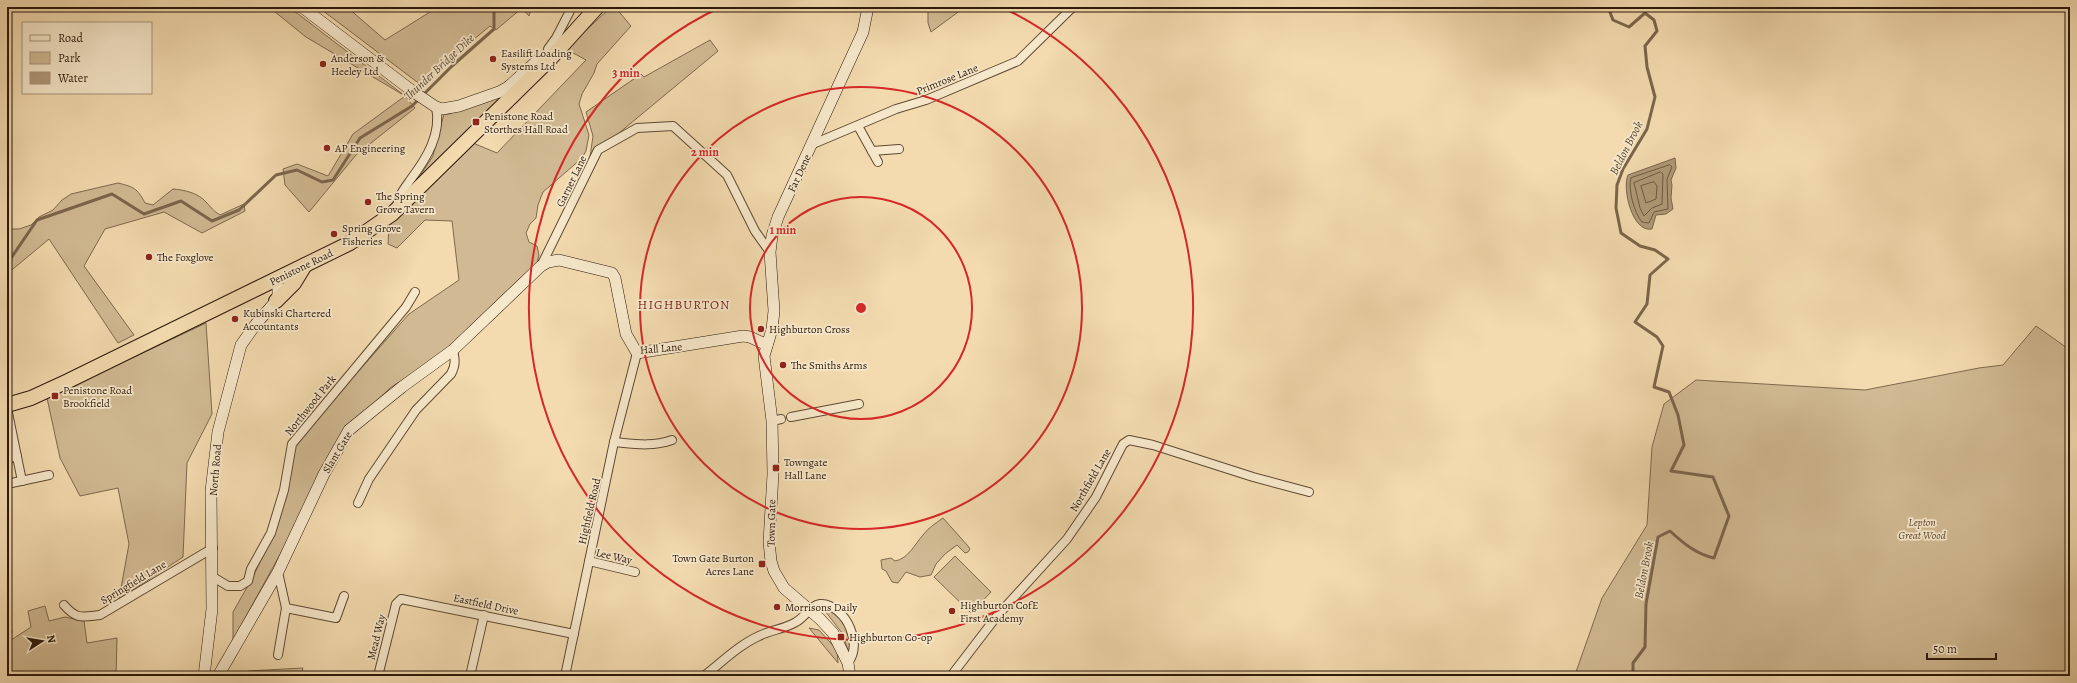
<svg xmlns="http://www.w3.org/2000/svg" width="2077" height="683" font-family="Alegreya,serif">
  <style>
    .green { fill: #d1ba93; stroke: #7e694e }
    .water { fill: #af9977; stroke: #7b654b }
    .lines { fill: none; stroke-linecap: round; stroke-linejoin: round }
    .shore { stroke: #6e5840; stroke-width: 1 }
    .stream { stroke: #7b654b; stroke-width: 3 }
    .street-casing { stroke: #5e4933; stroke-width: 10 }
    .secondary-casing { stroke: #2c180a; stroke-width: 12 }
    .highway-casing { stroke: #2c180a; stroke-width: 16 }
    .street { stroke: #f7e8cb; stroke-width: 8 }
    .secondary { stroke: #f7e8cb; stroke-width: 11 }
    .highway { stroke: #f3dbaf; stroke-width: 14 }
    .ring { fill: none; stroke: #d62828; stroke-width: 2 }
    .poi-dot { fill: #8f2418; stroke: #f7e8cb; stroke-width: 1.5 }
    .labels { text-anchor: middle; stroke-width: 3.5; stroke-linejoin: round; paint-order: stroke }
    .poi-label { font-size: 11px; fill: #2c180a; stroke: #f7e8cb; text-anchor: start }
    .street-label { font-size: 11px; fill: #2c180a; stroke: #f7e8cb }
    .park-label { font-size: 11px; font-style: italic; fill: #5e4933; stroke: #f7e8cb }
    .water-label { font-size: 12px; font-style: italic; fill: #604c36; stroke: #f7e8cb }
    .quarter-label { font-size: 13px; letter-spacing: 1px; fill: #7a1f14; stroke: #f7e8cb }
    .centre { fill: #d62828; stroke: #f7e8cb; stroke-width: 2 }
    .ring-label { font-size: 12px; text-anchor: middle; font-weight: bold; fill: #d62828; stroke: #f7e8cb; stroke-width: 3.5; stroke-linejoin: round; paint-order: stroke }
  </style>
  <rect width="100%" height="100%" fill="#f3dbaf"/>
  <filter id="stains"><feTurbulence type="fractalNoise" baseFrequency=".005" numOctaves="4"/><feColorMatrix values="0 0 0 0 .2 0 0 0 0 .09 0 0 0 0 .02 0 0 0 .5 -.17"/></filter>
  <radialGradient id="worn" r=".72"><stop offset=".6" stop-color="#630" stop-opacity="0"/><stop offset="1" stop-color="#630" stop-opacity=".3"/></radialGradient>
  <g class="green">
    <path d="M269,7H289L405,96L415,108L356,155L309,212L285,185L283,169L297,164L328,176L353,134L405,96L306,37Z"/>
    <path d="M318,7H347L385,40L438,7H532L529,16L522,8L496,30L490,26L428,77L421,85Z"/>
    <path d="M611,7H615L631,26L597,64L594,73L582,94L579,104L589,135L586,151L582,158L543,192L538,205L536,218L530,224L526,233L529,242L537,246L539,255L537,263L442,354L390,388L364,413L283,549L233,640V612L254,575L280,517L296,442L409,314L459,280L452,221L425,220L397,248L388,244L389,224L473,143L497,153L586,60L566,49Z"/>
    <path d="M928,7H965L931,32L928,23Z"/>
    <path d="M710,40L718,51L590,157L593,136L586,112L641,74L644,77Z"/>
    <path d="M502,96L414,185L433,156L444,114H449Z"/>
    <path d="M118,183C134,187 137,188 145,203L153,205L173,189C185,190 198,193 206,202C211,207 214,212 220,215L244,204L245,211L202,233L164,212L105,229L84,266L134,335L118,343L49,239L7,274V229H19L31,225L39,217L53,210L62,200L71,194Z"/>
    <path d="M206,323L212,414L187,463L183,557L119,599L129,544L118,488L80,496L60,458L47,398Z"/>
    <path d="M2036,326L2070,350V676H1581L1576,672L1602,598L1647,525L1652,447L1664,404L1696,380L1865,390L1979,368L2003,365Z"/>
    <path d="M943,518L968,546L970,549L968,552L965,553L957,545L945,554L936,564L931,575L920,577L906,572L898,583L892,582L886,571L882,569L881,560L891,558L895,561C908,559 915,544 923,535C928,528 936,523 943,518Z"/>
    <path d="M955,556L991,592L971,613L934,577Z"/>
    <path d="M45,606L49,621L65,617L84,621L87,643L117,638L116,676L86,671L84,676H7V612L12,632L8,642L31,627L28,611Z"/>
    <path d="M822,607C846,618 851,631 850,656L842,633Z"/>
    <path d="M809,628L819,630L837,650L838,663Z"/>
    <path d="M303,668L301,676H247L248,671Z"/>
  </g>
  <path class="water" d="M1675,158L1676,168L1671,180L1672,185L1671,198L1673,209L1666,214L1656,215L1652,229C1632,233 1622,188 1628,175Z"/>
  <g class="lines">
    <g class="shore">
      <path d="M1670,165L1672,167L1667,179L1668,209L1654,212L1649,223L1642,222C1635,215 1627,187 1631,178Z"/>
      <path d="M1661,172L1663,174L1662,204L1652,208L1644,216L1640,208L1634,183Z"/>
      <path d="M1654,182L1657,186L1656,199L1646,203L1641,186Z"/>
    </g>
    <g class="stream">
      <path d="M1608,7L1613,20L1629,27L1645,13L1654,20L1657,31L1645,46L1647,67L1655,97L1647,129L1623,169L1617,185L1616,208L1621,233L1640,246L1655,250L1668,259L1650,275L1647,304L1635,322L1657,337L1663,346L1654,387L1669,392L1678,415L1684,445L1671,471L1713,477L1729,516L1714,558C1696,554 1683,543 1670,531L1658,537L1646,604L1645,647L1633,663V676"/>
      <path d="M7,264L37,220L112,194L144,214L181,201L212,221L239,210L276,175L297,170L322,182L333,180L360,138L412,106L452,66L494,29V7"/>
    </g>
    <g class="street-casing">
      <g id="street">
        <path d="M550,59L548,49L556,38L572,7"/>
        <path d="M858,126L878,162"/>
        <path d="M813,144L896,109L926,100L1018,61L1073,7"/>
        <path d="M872,151L899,149"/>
        <path d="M397,209C397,197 404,189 411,179C426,159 442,134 436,107"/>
        <path d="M541,266L598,150L637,128L673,126L727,175L755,231L770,252"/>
        <path d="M7,408L22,481"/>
        <path d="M791,417L859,404"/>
        <path d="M772,421L781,419"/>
        <path d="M614,442C635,444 652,447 672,440"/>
        <path d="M7,459L17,456"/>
        <path d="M7,484L49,475"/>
        <path d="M358,503L369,479L416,410L451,374C456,365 455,359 453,350"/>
        <path d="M589,561L635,572"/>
        <path d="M278,572L286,608L278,655"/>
        <path d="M213,577L228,586H240L248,581L251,569L271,533L284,490L292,444L406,307L415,292"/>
        <path d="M64,605C77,620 82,617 100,615L213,548"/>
        <path d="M286,608L336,618L344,596"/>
        <path d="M378,676L396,604L401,599L574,634"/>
        <path d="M470,676L484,615"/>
        <path d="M565,676L614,442L637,353"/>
        <path d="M704,676C722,662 739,645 759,636C770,630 785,629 796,622C805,617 811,605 820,604C833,603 846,617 850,628C855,640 856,652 848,663"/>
        <path d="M951,676L997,616L1067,539L1096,497L1123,444L1129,440L1153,445L1253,477L1309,492"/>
      </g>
    </g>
    <g class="secondary-casing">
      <g id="secondary">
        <path d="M302,7L415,93L436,107L442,109L459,106L499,92L508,87L538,60L550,59"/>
        <path d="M204,676L212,609L211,491L218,432L241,345L256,324L276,301L278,295V287L275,280"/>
        <path d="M218,676L278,572L324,474L349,430L402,387L453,350L541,266L548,262L559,260L612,273L615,278L626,334L637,353L743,336L750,337L767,345"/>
        <path d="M850,676L848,663L833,633L820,619L784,588L774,571L771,561L769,542L773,474L772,421L764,356L772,329L774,311L770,252L772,236L778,217L863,32L868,7"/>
      </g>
    </g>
    <g class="highway-casing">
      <g id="highway">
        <path d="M276,301L294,283L305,265"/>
        <path d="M7,405L31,398L68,381L350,243L392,214L550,59L597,7"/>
      </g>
    </g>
    <use href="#street" class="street"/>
    <use href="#secondary" class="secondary"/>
    <use href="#highway" class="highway"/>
  </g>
  <g class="ring">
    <circle cx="861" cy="308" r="111"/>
    <circle cx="861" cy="308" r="221"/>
    <path d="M1001 7A332 332 0 1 1 721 7"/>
  </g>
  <g class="poi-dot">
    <circle cx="493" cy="59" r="4"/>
    <circle cx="323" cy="64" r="4"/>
    <rect x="472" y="118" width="8" height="8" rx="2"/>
    <circle cx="327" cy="148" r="4"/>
    <circle cx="368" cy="202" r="4"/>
    <circle cx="334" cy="234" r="4"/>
    <circle cx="149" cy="257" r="4"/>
    <circle cx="235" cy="319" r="4"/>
    <circle cx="761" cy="329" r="4"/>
    <circle cx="783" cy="365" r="4"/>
    <rect x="51" y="392" width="8" height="8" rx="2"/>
    <rect x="772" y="464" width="8" height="8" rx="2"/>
    <rect x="758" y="560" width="8" height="8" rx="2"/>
    <circle cx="777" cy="607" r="4"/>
    <circle cx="952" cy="611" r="4"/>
    <rect x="837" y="633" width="8" height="8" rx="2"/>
  </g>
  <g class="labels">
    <g class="poi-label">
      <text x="501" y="57">Easilift Loading<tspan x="501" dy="13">Systems Ltd</tspan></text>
      <text x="331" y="62">Anderson &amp;<tspan x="331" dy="13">Heeley Ltd</tspan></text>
      <text x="484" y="120">Penistone Road<tspan x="484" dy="13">Storthes Hall Road</tspan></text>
      <text x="335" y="152">AP Engineering</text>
      <text x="376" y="200">The Spring<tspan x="376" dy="13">Grove Tavern</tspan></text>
      <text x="342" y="232">Spring Grove<tspan x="342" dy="13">Fisheries</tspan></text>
      <text x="157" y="261">The Foxglove</text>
      <text x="243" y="317">Kubinski Chartered<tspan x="243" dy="13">Accountants</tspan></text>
      <text x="769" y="333">Highburton Cross</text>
      <text x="791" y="369">The Smiths Arms</text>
      <text x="63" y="394">Penistone Road<tspan x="63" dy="13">Brookfield</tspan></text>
      <text x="784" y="466">Towngate<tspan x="784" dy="13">Hall Lane</tspan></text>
      <text x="754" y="562" text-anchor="end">Town Gate Burton<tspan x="754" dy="13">Acres Lane</tspan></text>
      <text x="960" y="609">Highburton CofE<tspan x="960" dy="13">First Academy</tspan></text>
      <text x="785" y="611">Morrisons Daily</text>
      <text x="849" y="641">Highburton Co-op</text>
    </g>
    <g class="street-label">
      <text transform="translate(947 79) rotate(-22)" y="4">Primrose Lane</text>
      <text transform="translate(799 173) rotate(-65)" y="4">Far Dene</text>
      <text transform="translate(571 181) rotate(-64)" y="4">Garner Lane</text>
      <text transform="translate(301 267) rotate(-26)" y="4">Penistone Road</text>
      <text transform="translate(661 348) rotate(-5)" y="4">Hall Lane</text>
      <text transform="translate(310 405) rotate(-51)" y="4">Northwood Park</text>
      <text transform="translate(337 452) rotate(-59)" y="4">Slant Gate</text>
      <text transform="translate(215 470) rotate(-85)" y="4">North Road</text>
      <text transform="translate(1090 480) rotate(-60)" y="4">Northfield Lane</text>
      <text transform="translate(589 511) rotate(-77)" y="4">Highfield Road</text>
      <text transform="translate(771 523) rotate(-89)" y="4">Town Gate</text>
      <text transform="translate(614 556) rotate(13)" y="4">Lee Way</text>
      <text transform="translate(133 582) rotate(-31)" y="4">Springfield Lane</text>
      <text transform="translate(486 604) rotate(12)" y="4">Eastfield Drive</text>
      <text transform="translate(376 637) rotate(-76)" y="4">Mead Way</text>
    </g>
    <g class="park-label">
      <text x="1922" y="526">Lepton<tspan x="1922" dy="13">Great Wood</tspan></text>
    </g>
    <g class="water-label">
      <text transform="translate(439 67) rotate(-43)" y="4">Thunder Bridge Dike</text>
      <text transform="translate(1626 148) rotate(-63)" y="4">Beldon Brook</text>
      <text transform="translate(1644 570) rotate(-79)" y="4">Beldon Brook</text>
    </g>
    <g class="quarter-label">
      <text x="684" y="309">HIGHBURTON</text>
    </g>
  </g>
  <circle cx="861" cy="308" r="6" class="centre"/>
  <g class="ring-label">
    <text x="626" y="77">3 min</text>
    <text x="705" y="156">2 min</text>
    <text x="783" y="234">1 min</text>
  </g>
  <rect width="2077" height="683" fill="none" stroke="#f3dbaf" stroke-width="24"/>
  <rect x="8" y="8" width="2061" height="667" fill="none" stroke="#2c180a" stroke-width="2"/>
  <rect x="12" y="12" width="2053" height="659" fill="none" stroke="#2c180a"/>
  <rect x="22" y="22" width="130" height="72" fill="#f7e8cb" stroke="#a6957e"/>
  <rect x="30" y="35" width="20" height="6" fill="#f7e8cb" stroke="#a6957e"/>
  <text x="58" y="42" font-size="12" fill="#2c180a">Road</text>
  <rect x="30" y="52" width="20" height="12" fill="#d1ba93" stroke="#a6957e"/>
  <text x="58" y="62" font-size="12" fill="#2c180a">Park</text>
  <rect x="30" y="72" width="20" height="12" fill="#af9977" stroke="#a6957e"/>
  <text x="58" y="82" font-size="12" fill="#2c180a">Water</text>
  <g transform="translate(42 641) rotate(78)" stroke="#f7e8cb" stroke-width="3" paint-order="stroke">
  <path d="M0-3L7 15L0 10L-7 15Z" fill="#2c180a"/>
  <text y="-6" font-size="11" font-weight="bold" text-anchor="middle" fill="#2c180a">N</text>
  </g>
  <path d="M1927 653v6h69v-6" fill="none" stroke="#2c180a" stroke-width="2"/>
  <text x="1933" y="653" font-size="12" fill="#2c180a" stroke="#f7e8cb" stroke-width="3" paint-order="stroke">50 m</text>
  <rect width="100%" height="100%" filter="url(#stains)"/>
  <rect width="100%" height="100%" fill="url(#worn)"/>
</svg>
